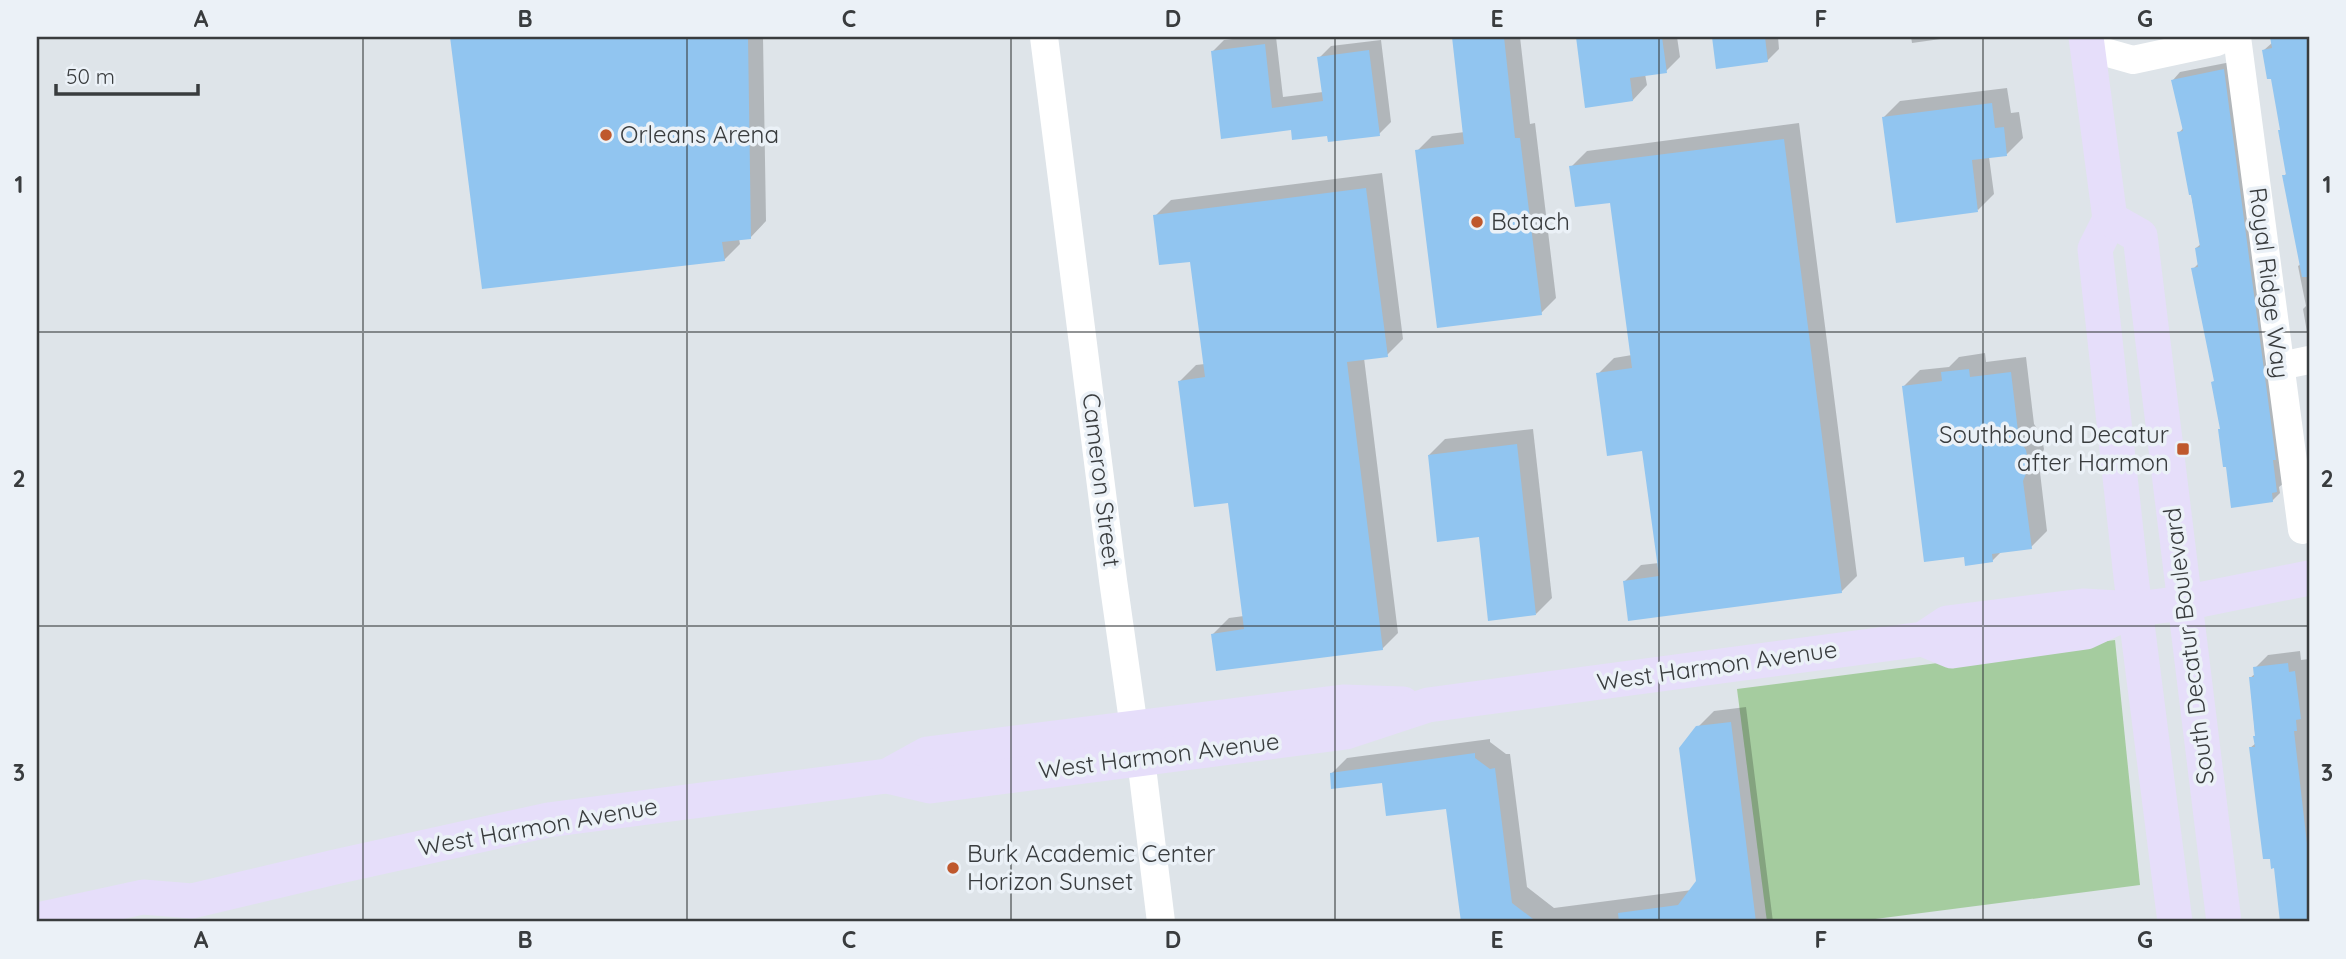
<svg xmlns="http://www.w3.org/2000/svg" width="2346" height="959" font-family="Quicksand,sans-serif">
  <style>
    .green { fill: #a5cc9f }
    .shadow { fill: #0003 }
    .building { fill: #91c5f0 }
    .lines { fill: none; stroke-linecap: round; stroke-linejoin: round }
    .minor { stroke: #fff; stroke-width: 28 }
    .major { stroke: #e6defa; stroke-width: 35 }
    .grid { fill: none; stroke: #393c3e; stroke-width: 2; stroke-opacity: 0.55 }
    .poi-dot { fill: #bf582d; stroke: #ebf1f7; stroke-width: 2.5 }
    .labels { text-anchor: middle; stroke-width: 7; stroke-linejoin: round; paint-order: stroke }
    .poi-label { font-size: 24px; fill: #393c3e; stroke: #ebf1f7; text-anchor: start }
    .street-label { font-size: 24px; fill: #393c3e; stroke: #ebf1f7 }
    .neatline { fill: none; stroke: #393c3e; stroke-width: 2.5 }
    .grid-label { font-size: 23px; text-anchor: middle; font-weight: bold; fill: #393c3e }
  </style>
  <rect width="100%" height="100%" fill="#dee4e9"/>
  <path class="green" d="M2115,640L2140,885L1852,922H1767L1737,689Z"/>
  <g class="shadow">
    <path d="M452,37H763L766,221L750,238L739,239L740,244L724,260L484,287Z"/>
    <path d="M1249,37H1276L1283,97L1323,92L1319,58L1331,46L1381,40L1391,122L1379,134H1328L1292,129L1213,51L1224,40Z"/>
    <path d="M1455,37H1520L1530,124L1535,123L1556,298L1541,313L1417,151L1432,136L1465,132Z"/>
    <path d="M1578,37H1677L1680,57L1666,71L1645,74L1647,85L1633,100L1587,106Z"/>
    <path d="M1714,37H1778L1779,49L1767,61L1717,67Z"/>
    <path d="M1911,37H1955L1912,43Z"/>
    <path d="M2272,37H2309L2308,338L2303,309L2306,306L2298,266L2301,264L2284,176L2288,172L2282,129L2273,77L2264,50L2273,42Z"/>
    <path d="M2231,62L2284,483L2279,487L2280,493L2272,501L2227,465L2216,379L2193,269L2199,263L2196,248L2201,244L2179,133L2184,127L2173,80L2180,72Z"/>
    <path d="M2007,88L2011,113L2019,112L2023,138L2007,154L1989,157L1994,194L1978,210L1884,117L1900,101Z"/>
    <path d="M1799,123L1857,576L1841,592L1625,581L1641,565L1659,563L1644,449L1598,374L1614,358L1632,355L1612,201L1571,167L1587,151Z"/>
    <path d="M1382,173L1403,339L1387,355L1364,358L1398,633L1382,649L1213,634L1229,618L1244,616L1230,501L1180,381L1196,365L1205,364L1192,260L1155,216L1171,200Z"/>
    <path d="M1985,353L1986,362L2026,357L2034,424L2041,434L2044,449L2039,464L2047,531L2031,547L2002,551L1992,561L1965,555L1904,386L1920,370L1949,367L1959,357Z"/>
    <path d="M1533,429L1552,598L1536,614L1481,535L1429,455L1445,439Z"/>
    <path d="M2300,651L2301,660L2309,659V717L2307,719L2309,742V922H2281L2275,866L2250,748L2256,743L2250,678L2256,673L2255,668L2268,655Z"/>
    <path d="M1746,707L1773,922H1463L1448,807L1383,781L1332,773L1347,758L1490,739V742L1506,754H1510L1527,887L1554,908L1692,890L1698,882V727L1714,711Z"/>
  </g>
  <g class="building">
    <path d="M450,37H748L751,239L722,242L725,261L482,289Z"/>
    <path d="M1452,37H1504L1515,138H1520L1542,315L1437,328L1415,150L1464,144Z"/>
    <path d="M1576,37H1662L1667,73L1630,78L1633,101L1585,108Z"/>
    <path d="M1712,37H1765L1768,62L1716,69Z"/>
    <path d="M2270,37H2309V277H2302L2282,175H2286L2278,130H2280L2271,79H2267L2262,50L2272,48Z"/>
    <path d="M1265,44L1272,108L1323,101L1317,57L1369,50L1380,136L1328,142L1327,136L1292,140L1291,130L1221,139L1211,51Z"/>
    <path d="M2224,69L2276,460H2273L2277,492L2272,493L2273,502L2231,508L2226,467H2223L2218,429H2220L2211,382L2214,381L2191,268L2198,267L2195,248L2200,247L2191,195H2189L2177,132L2183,131L2171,80Z"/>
    <path d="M1992,103L1995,128L2004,127L2007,156L1972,160L1978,212L1896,223L1882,117Z"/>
    <path d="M1784,139L1842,593L1628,621L1623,581L1659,576L1642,451L1607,456L1596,373L1632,368L1610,203L1575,207L1569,166Z"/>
    <path d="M1366,188L1388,357L1347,362L1383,650L1216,671L1211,634L1244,629L1228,503L1194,507L1178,381L1205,377L1190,262L1159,265L1153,215Z"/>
    <path d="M1969,369L1970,377L2011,372L2019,440L2026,450L2029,466L2023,481L2032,549L1992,554L1993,562L1965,566L1964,557L1924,562L1902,386L1942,381L1941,372Z"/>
    <path d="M1517,444L1536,615L1488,621L1479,537L1437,542L1428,455Z"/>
    <path d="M2288,663L2289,672L2295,671L2301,719L2296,720L2297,731H2294L2309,861V922H2280L2274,868L2271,869L2270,859H2263L2249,747H2255L2253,736H2255L2249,677H2254L2253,667Z"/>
    <path d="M1731,722L1756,922H1619L1618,913L1678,905L1696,881L1679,748L1696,726Z"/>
    <path d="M1475,753V758L1490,769L1495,768L1512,903L1537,922H1461L1446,809L1386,816L1382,783L1331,789L1330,773Z"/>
  </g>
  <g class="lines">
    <g class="minor">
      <path d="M1044,37L1113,580L1134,728L1141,759L1161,922"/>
      <path d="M2237,37L2302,530L2309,528"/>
      <path d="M2087,47L2133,60L2217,42L2222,37"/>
      <path d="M2280,366L2309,360"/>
    </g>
    <g class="major">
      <path d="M2086,37L2110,219L2095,249L2131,577L2175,922"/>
      <path d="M2110,219L2140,236L2224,922"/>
      <path d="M1923,639L1952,651L2086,632L2131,611"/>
      <path d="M887,776L927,754L1343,702L1403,704"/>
      <path d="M37,920L143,897L192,901L335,867L548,820L887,776L930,786L1346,732L1428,705L1923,639L1947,623L2083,606L2136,609L2184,603L2309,578"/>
    </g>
  </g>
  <path class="grid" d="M363,37V922M687,37V922M1011,37V922M1335,37V922M1659,37V922M1983,37V922M37,332H2309M37,626H2309"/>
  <g class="poi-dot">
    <circle cx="606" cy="135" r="7"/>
    <circle cx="1477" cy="222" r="7"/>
    <rect x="2176" y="442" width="14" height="14" rx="3.5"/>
    <circle cx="953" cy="868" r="7"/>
  </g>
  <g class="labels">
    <g class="poi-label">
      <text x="620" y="143">Orleans Arena</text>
      <text x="1491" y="230">Botach</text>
      <text x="2169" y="443" text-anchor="end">Southbound Decatur<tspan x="2169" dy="28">after Harmon</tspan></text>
      <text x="967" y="862">Burk Academic Center<tspan x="967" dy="28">Horizon Sunset</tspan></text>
    </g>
    <g class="street-label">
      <text transform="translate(2269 283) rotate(83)" y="8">Royal Ridge Way</text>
      <text transform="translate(1101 480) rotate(83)" y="8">Cameron Street</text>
      <text transform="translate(2189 646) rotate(-97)" y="8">South Decatur Boulevard</text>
      <text transform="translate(1717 666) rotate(-8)" y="8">West Harmon Avenue</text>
      <text transform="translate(1159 756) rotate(-7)" y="8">West Harmon Avenue</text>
      <text transform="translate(538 827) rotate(-10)" y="8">West Harmon Avenue</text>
    </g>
  </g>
  <rect width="2346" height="959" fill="none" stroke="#ebf1f7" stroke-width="77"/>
  <path d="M56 84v10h142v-10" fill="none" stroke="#393c3e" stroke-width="3.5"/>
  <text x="66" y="84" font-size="21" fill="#393c3e" stroke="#ebf1f7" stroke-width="5" paint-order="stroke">50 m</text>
  <rect x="38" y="38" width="2270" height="882" class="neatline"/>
  <g class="grid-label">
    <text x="201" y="27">A</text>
    <text x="525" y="27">B</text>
    <text x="849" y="27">C</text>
    <text x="1173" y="27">D</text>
    <text x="1497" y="27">E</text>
    <text x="1821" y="27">F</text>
    <text x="2145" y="27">G</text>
    <text x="19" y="193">1</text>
    <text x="2327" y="193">1</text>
    <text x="19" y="487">2</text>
    <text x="2327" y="487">2</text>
    <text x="19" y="781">3</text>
    <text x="2327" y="781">3</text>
    <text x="201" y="948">A</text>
    <text x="525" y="948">B</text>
    <text x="849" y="948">C</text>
    <text x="1173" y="948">D</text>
    <text x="1497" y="948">E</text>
    <text x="1821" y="948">F</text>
    <text x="2145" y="948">G</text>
  </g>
</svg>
